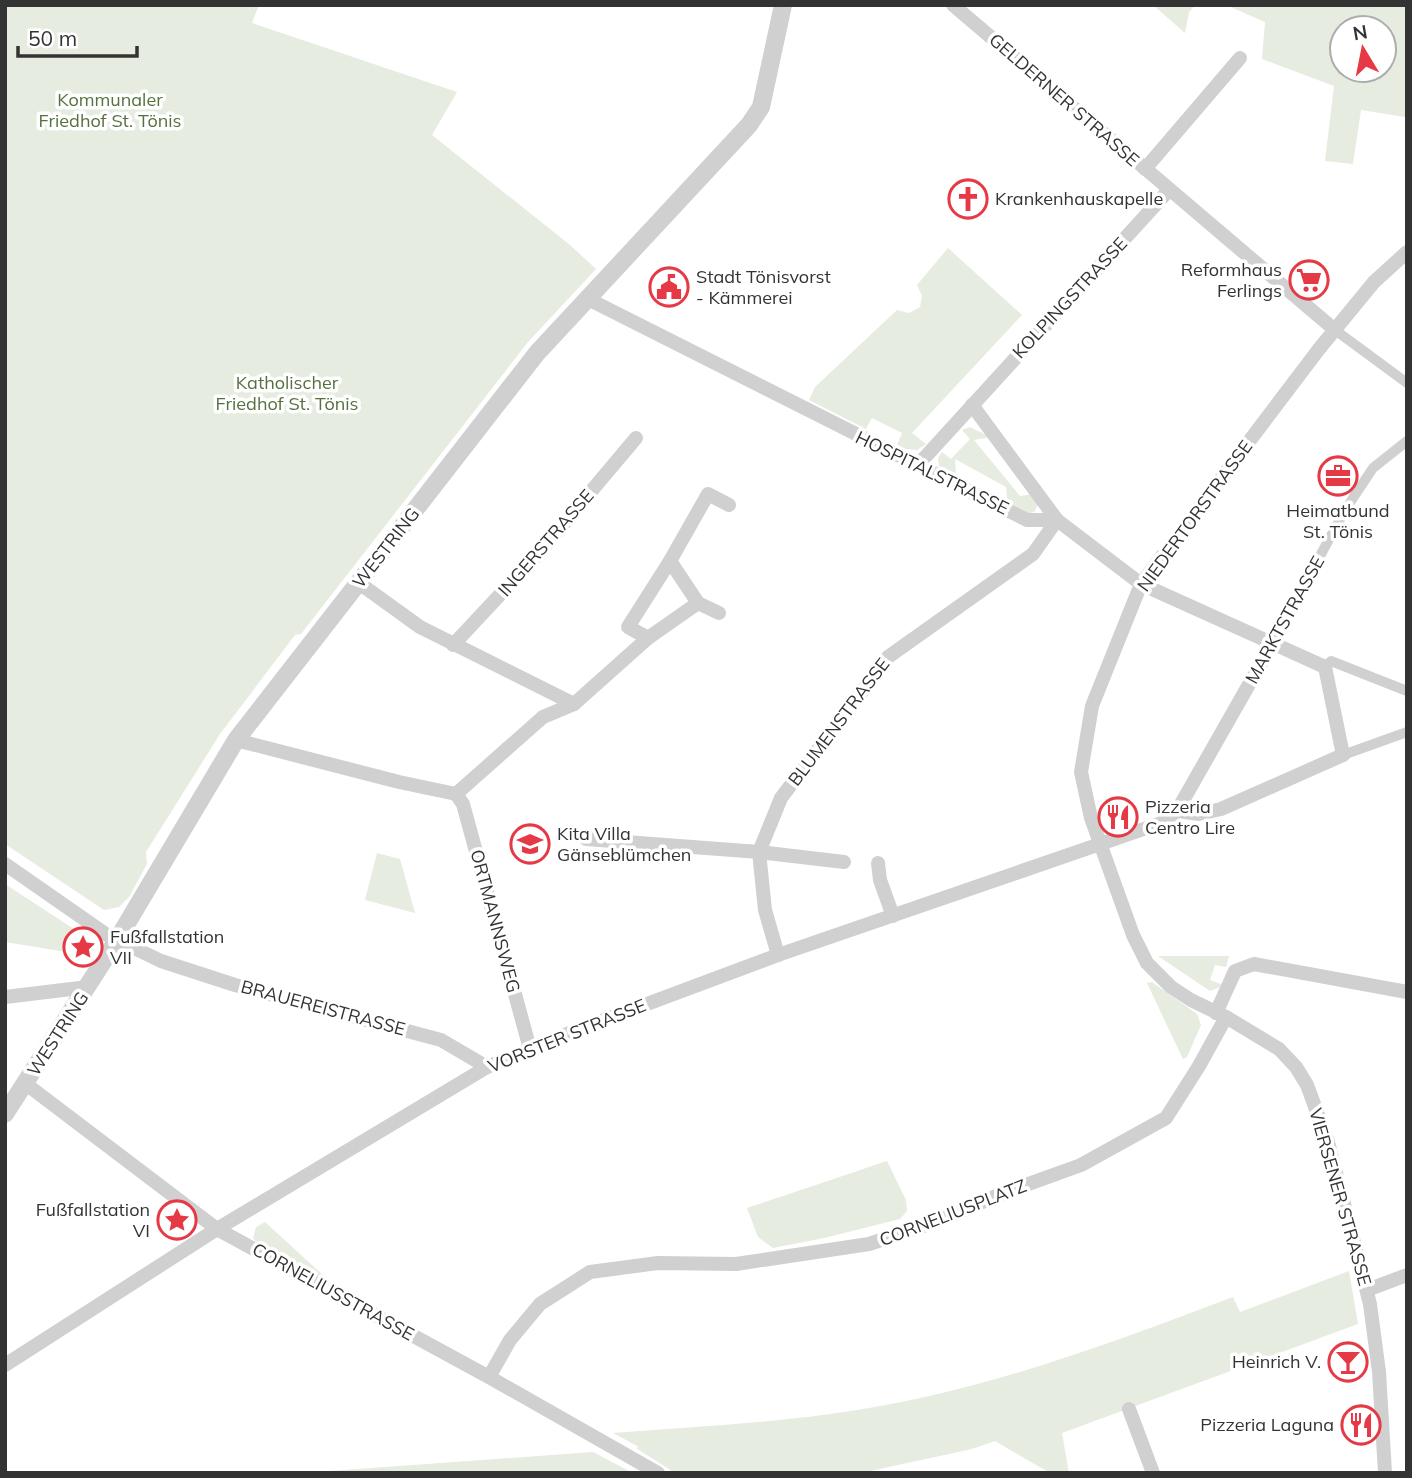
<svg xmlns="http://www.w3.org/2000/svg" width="1412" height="1478" font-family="Mulish,sans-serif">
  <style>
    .green { fill: #e6ecdf; fill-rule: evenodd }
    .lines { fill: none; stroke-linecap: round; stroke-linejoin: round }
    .pedestrian { stroke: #d0d0d0; stroke-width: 10 }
    .minor { stroke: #d0d0d0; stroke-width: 14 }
    .tertiary { stroke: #d0d0d0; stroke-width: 18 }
    .labels { text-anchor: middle; stroke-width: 7; stroke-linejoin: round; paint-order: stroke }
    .park-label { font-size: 18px; fill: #56703f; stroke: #fff }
    .street-label { font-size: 18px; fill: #333; stroke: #fff }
    .poi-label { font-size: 18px; fill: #333; stroke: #fff; text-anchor: start }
  </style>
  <rect width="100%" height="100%" fill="#fff"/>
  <g class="green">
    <path d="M5,5H259L252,23L457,92L432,135L570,245L596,269L528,342L301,634L295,635L220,734L146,852L147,864L129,897L119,907L104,910L5,844Z"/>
    <path d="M1153,5H1195L1189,12L1185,33Z"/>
    <path d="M1226,5H1407L1405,117L1361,110L1353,164L1325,161L1334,86L1262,59L1265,22ZM1342,28H1384V70H1342Z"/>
    <path d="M948,248L1022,315L912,433L926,444L917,450L906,449L897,445L902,433L872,418L866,429L809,400L815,387L897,310L909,313L920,307L922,296L917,285Z"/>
    <path d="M970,427L990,437L974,440L1020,496L1034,494L1038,505L1034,512L1027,514L1008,504L1006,487L955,459L956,475L939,466L938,458L942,452L951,459L970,439L962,430Z"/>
    <path d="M377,853L400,859L415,913L365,900Z"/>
    <path d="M5,884L80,933L91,946V956L5,942Z"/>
    <path d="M1158,956H1229L1226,967L1215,965L1210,980L1221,984L1220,987L1210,991Z"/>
    <path d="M1152,982L1197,1014L1201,1025L1187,1057L1183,1059L1147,983Z"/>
    <path d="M887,1161L906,1200L907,1211L900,1219L824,1238L773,1248L758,1237L747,1208Z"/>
    <path d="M265,1222L324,1276L330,1279L325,1282L260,1247L253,1238L256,1227Z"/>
    <path d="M1349,1271L1358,1324L1062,1433L1069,1473H1050L995,1441L972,1449L861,1473H675L636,1448L639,1447L613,1433C694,1427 776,1423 857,1410C987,1390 1111,1343 1233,1297L1240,1312Z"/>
    <path d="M593,1452L633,1473H302Z"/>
  </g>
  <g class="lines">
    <g class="pedestrian">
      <path d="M1335,330L1407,383"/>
      <path d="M1272,644L1345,510L1373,468L1407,441"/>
      <path d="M1325,667L1331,661L1407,691"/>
      <path d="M1343,755L1407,732"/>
    </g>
    <g class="minor">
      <path d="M953,5L1335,330"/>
      <path d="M1145,169L1240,58"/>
      <path d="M917,466L1169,190"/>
      <path d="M359,583L420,627L574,704"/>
      <path d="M698,603L670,561L708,494L729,505"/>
      <path d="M648,638L628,627L670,561"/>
      <path d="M453,645L540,552L636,438"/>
      <path d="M236,740L399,782L456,794L463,804L530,1049"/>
      <path d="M456,794L543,717L574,704L648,638L698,603L719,613"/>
      <path d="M1177,811L1272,644"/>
      <path d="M586,839L759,852L844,862"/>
      <path d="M878,863L880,880L893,916"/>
      <path d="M5,864L107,935L161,961L235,985L441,1040L487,1067"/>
      <path d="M778,955L765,910L759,852L781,798L888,657L1033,554L1057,520L972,405"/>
      <path d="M5,997L88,987"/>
      <path d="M1216,1013L1235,971L1254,964L1407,992"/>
      <path d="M26,1084L217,1229L489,1377L658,1473"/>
      <path d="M1367,1290L1407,1275"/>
      <path d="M5,1365L217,1229L487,1067L572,1032L778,955L1161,823L1177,811L1199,814L1221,809L1343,755L1325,667L1141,584L1057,520H1027L588,299"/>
      <path d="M489,1377L510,1340L540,1304L590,1272L658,1263L736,1264L869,1244L938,1221L1001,1194L1081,1165L1166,1118L1199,1066L1226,1017"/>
      <path d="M1129,1409L1153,1473"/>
      <path d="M1385,1473L1379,1372L1370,1304L1328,1142L1307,1085L1296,1067L1279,1049L1226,1017L1191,1000L1171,987L1147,963L1133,935L1091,818L1081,772L1092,706L1141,584L1319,349L1374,282L1407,252"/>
    </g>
    <path class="tertiary" d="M5,1114L117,940L236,740L537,353L749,125L761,107L783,5"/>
  </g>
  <defs>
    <g id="church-ring" transform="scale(2.0125)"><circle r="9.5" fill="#fff" stroke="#e63946" stroke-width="1.5"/><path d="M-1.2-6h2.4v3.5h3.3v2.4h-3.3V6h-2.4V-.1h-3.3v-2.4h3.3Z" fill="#e63946"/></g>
    <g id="supermarket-ring" transform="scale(2.0125)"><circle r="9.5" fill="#fff" stroke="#e63946" stroke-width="1.5"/><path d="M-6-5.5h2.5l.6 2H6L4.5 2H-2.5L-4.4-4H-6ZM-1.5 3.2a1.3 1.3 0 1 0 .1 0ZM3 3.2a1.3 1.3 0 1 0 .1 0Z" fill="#e63946"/></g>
    <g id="civic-ring" transform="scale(2.0125)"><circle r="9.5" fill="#fff" stroke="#e63946" stroke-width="1.5"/><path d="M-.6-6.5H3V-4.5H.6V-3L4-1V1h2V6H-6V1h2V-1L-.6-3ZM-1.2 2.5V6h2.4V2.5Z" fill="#e63946"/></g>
    <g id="office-ring" transform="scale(2.0125)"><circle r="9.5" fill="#fff" stroke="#e63946" stroke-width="1.5"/><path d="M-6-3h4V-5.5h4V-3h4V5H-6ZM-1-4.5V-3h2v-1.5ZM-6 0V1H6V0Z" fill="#e63946"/></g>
    <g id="restaurant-ring" transform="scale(2.0125)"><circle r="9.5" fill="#fff" stroke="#e63946" stroke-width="1.5"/><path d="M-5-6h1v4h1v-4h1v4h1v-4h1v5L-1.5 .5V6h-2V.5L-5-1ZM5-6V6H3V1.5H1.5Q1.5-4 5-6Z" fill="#e63946"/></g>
    <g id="school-ring" transform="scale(2.0125)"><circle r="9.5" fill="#fff" stroke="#e63946" stroke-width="1.5"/><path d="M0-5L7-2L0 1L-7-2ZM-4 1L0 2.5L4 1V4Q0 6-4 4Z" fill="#e63946"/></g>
    <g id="sight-ring" transform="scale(2.0125)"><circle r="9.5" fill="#fff" stroke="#e63946" stroke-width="1.5"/><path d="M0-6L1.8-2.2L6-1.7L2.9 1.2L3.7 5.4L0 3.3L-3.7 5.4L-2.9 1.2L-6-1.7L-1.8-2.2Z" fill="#e63946"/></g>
    <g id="bar-ring" transform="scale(2.0125)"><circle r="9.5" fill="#fff" stroke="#e63946" stroke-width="1.5"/><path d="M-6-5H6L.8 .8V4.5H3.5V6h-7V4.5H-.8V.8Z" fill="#e63946"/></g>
  </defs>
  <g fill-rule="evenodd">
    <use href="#church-ring" x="968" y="199"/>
    <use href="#supermarket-ring" x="1309" y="280"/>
    <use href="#civic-ring" x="669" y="287"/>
    <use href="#office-ring" x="1338" y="476"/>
    <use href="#restaurant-ring" x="1118" y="817"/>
    <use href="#school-ring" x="530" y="844"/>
    <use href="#sight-ring" x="83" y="947"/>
    <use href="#sight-ring" x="177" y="1220"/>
    <use href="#bar-ring" x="1348" y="1362"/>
    <use href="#restaurant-ring" x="1361" y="1425"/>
  </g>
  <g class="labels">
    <g class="park-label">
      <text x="110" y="106">Kommunaler<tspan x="110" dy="21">Friedhof St. Tönis</tspan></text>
      <text x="287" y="389">Katholischer<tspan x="287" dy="21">Friedhof St. Tönis</tspan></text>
    </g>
    <g class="street-label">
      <text transform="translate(1064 100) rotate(41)" y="6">GELDERNER STRASSE</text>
      <text transform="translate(1070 298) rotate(-47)" y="6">KOLPINGSTRASSE</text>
      <text transform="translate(932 473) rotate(26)" y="6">HOSPITALSTRASSE</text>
      <text transform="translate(1195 516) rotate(-54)" y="6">NIEDERTORSTRASSE</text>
      <text transform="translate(546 543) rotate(-49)" y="6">INGERSTRASSE</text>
      <text transform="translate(386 548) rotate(-52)" y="6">WESTRING</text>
      <text transform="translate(1285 620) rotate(-61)" y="6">MARKTSTRASSE</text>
      <text transform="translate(839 722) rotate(-53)" y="6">BLUMENSTRASSE</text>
      <text transform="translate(495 921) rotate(75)" y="6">ORTMANNSWEG</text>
      <text transform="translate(323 1008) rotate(15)" y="6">BRAUEREISTRASSE</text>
      <text transform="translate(58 1034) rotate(-57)" y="6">WESTRING</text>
      <text transform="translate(567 1036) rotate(-22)" y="6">VORSTER STRASSE</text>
      <text transform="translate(1340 1197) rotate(74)" y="6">VIERSENER STRASSE</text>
      <text transform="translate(953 1213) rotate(-21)" y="6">CORNELIUSPLATZ</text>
      <text transform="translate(333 1292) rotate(29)" y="6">CORNELIUSSTRASSE</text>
    </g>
    <g class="poi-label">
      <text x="995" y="205">Krankenhauskapelle</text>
      <text x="1282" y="276" text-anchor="end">Reformhaus<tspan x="1282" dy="21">Ferlings</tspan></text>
      <text x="696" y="283">Stadt Tönisvorst<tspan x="696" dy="21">- Kämmerei</tspan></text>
      <text x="1338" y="517" text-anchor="middle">Heimatbund<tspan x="1338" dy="21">St. Tönis</tspan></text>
      <text x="1145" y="813">Pizzeria<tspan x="1145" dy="21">Centro Lire</tspan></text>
      <text x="557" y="840">Kita Villa<tspan x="557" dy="21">Gänseblümchen</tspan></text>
      <text x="110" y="943">Fußfallstation<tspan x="110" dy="21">VII</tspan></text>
      <text x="150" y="1216" text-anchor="end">Fußfallstation<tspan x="150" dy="21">VI</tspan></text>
      <text x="1321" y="1368" text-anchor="end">Heinrich V.</text>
      <text x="1334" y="1431" text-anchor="end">Pizzeria Laguna</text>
    </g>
  </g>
  <rect width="1412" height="1478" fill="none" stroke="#333333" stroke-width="14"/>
  <g transform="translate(1363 49) rotate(350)"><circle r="33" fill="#ffffff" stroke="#adadad" stroke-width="2"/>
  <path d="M0-5L12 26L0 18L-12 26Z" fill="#e63946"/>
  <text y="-10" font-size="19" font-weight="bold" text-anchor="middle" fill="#333333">N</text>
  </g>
  <path d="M18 46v10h119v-10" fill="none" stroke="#333333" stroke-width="3.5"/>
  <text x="28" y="46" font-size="21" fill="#333333" stroke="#ffffff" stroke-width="5" paint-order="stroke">50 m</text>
</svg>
